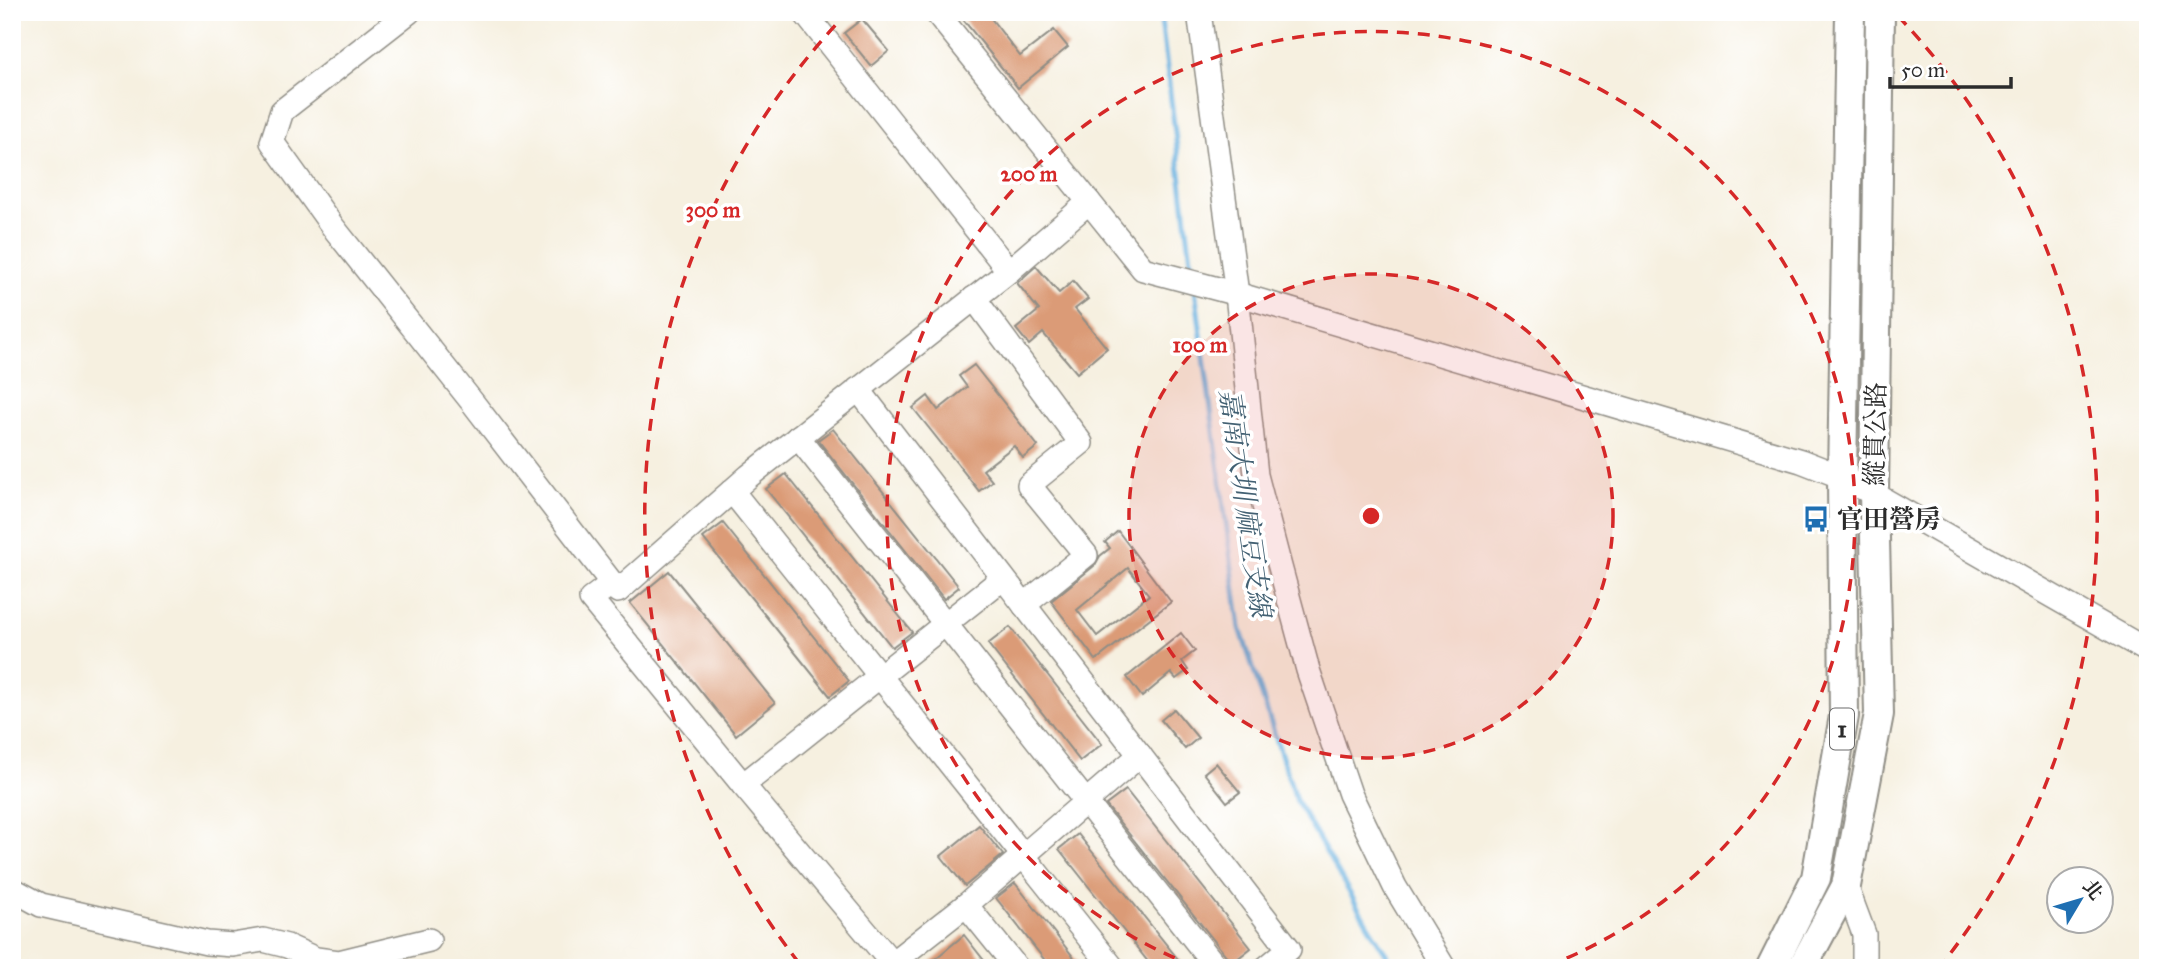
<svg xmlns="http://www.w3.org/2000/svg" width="2160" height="980" font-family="'IM FELL Great Primer','Noto Serif TC',serif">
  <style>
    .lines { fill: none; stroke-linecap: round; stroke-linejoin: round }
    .stream { stroke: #68b1df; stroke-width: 5 }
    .building { fill: #db9b77; fill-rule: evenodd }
    .minor-casing { stroke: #908e86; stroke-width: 26 }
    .major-casing { stroke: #908e86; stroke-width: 32 }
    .path { stroke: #908e86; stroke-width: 2.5; stroke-dasharray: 2 5; stroke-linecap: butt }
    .minor { stroke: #fff; stroke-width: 23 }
    .major { stroke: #fff; stroke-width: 28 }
    .ring { fill: none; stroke: #d62828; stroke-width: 3.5; stroke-dasharray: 12 9 }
    .labels { text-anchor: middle; stroke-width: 7; stroke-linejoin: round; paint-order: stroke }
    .shield { fill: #fff; stroke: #6b6b6b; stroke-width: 2 }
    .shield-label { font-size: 24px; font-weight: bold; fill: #2b2b2b }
    .street-label { font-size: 26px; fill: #2b2b2b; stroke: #fff }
    .poi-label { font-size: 26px; font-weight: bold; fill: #2b2b2b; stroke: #fff; text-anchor: start }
    .water-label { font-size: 28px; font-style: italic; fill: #436173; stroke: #fff }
    .centre { fill: #d62828; stroke: #fff; stroke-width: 3.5 }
    .ring-label { font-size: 21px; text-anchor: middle; font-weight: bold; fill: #d62828; stroke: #fff; stroke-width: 7; stroke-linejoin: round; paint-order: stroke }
  </style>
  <rect width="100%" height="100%" fill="#fff"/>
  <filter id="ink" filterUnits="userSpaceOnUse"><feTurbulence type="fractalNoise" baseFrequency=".0143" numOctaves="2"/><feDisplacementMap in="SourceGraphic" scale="14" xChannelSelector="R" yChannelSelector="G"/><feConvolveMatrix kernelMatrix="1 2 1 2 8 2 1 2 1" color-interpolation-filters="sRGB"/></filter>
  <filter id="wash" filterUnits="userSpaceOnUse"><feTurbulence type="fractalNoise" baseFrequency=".00686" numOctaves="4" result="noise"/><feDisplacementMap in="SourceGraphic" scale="28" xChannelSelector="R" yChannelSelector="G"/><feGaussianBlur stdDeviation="1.57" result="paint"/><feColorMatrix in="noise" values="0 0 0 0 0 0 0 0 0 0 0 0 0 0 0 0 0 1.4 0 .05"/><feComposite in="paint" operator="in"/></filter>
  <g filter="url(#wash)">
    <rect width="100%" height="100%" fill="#f6f0e0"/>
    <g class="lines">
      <g class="stream">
        <path d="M1160,12L1193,276"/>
        <path d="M1195,289L1240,628L1296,800L1370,928L1395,968"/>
      </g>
    </g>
    <g id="blocks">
      <g class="building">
        <path d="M957,12H986L1020,56L1054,30L1068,47L1018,88Z"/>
        <path d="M862,19L889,51L871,66L844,33Z"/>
        <path d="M1036,266L1059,293L1073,281L1088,299L1075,309L1107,348L1077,373L1043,333L1029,345L1016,329L1039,310L1017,283Z"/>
        <path d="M974,365L1038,446L1023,458L1014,446L983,470L992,481L979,491L913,408L928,396L938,410L967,387L959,376Z"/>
        <path d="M833,429L959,587L944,599L818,440Z"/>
        <path d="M786,474L912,632L892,647L766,489Z"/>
        <path d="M723,523L849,681L830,696L703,538Z"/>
        <path d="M1118,531L1171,602L1096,660L1051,601L1095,565L1100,556L1110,548L1105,542ZM1128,568L1149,595L1097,636L1077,610Z"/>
        <path d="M669,571L775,703L736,735L630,603Z"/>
        <path d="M1010,627L1102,744L1080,761L988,644Z"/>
        <path d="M1181,633L1195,651L1182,661L1188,670L1176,679L1171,673L1142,697L1127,677Z"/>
        <path d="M1174,709L1198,738L1185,749L1161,720Z"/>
        <path d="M1216,763L1240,792L1227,802L1204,773Z"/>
        <path d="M1126,790L1251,948L1232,963L1106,805Z"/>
        <path d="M979,825L1003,855L965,886L941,856Z"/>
        <path d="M1078,834L1185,968H1153L1059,849Z"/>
        <path d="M1015,883L1082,968H1051L996,898Z"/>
        <path d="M964,935L990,968H924Z"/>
      </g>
    </g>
  </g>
  <g filter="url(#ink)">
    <use href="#blocks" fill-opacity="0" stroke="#908e86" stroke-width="2"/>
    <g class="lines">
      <g class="minor-casing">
        <g id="minor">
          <path d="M409,12L282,111L272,142L333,227L473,403L618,591L749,476L1009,271L1089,202"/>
          <path d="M804,12L1009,271"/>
          <path d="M936,12L1143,269L1237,294L1801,461L1842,477L1874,494L2148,651"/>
          <path d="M1199,12L1237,294L1256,475L1279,563L1308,670L1350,794L1395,887L1444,968"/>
          <path d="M974,298L1081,443L1029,485L1086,555L1024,605"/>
          <path d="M858,389L1289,949L1266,968"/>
          <path d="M798,437L1217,968"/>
          <path d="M732,491L1113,968"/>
          <path d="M612,583L591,599L743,785L1003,578"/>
          <path d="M743,785L892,963L966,905"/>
          <path d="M1846,886L1864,934V968"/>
          <path d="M12,889L41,905L207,943L233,945L263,940L287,946L316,959L339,962L429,940"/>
          <path d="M1017,968L966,905L1140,755"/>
        </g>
      </g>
      <g class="major-casing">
        <g id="major">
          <path d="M1771,968L1816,878L1844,716L1842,477L1850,12"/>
          <path d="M1802,968L1846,886L1879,714L1874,494L1880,12"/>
        </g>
      </g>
      <g class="path">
        <path d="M12,117L20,137L12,157"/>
        <path d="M12,967L13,968"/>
        <path d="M172,968L200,962"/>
      </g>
      <use href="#minor" class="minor"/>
      <use href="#major" class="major"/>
    </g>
  </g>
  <circle cx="1371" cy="516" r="242" fill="#d62828" fill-opacity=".12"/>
  <g class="ring">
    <circle cx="1371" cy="516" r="242"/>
    <path d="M1194 966A484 484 0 1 1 1548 966"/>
    <path d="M799 963A726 726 0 0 1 844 16M1898 16A726 726 0 0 1 1943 963"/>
  </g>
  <defs>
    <g id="bus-bare" transform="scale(2.1)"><path d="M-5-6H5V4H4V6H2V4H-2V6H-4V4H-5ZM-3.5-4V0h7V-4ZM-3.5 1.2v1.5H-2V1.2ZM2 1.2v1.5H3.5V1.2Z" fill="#1f6fb2" stroke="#fff" stroke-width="2.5" paint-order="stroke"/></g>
  </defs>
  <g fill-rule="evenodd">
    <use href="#bus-bare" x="1816" y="519"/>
  </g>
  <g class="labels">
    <rect class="shield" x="1830" y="708.5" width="24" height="41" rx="5"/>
    <g class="shield-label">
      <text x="1842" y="737">1</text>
    </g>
    <g class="street-label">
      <text transform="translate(1875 434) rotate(-89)" y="9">縱貫公路</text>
    </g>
    <g class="poi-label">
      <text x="1837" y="528">官田營房</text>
    </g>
    <g class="water-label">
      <text transform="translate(1246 503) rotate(82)" y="10">嘉南大圳 麻豆支線</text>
    </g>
  </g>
  <circle cx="1371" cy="516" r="10" class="centre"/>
  <g class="ring-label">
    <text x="1029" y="181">200 m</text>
    <text x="713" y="217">300 m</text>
    <text x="1200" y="352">100 m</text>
  </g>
  <rect width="2160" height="980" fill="none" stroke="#fff" stroke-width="42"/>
  <g transform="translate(2080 900) rotate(52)"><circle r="33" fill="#ffffff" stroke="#aaaaaa" stroke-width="2"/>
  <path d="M0-5L12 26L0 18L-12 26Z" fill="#1f6fb2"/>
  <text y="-10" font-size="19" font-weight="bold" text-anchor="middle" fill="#2b2b2b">北</text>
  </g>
  <path d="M1890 77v10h121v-10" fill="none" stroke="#2b2b2b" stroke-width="3.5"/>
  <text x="1901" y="77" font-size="21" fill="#2b2b2b" stroke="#ffffff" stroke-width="5" paint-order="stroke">50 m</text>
</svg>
